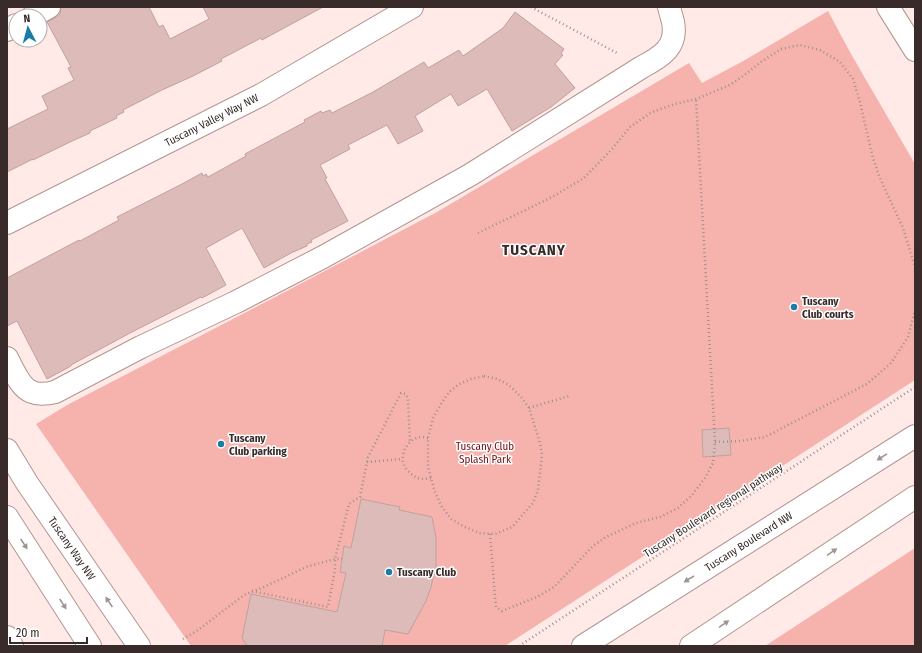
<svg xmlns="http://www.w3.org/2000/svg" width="922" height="653" font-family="'Fira Sans Condensed',sans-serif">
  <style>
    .green { fill: #f6b2ad }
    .building { fill: #dcbbb8; stroke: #c1a19e }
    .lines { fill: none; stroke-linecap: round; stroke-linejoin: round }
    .minor-casing { stroke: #b39491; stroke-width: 24 }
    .path { stroke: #a1908e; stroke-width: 2.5; stroke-dasharray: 1 3; stroke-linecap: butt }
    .minor { stroke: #fff; stroke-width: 22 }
    .oneway { fill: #9c9594 }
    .poi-dot { fill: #1b7ca8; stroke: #fff; stroke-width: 1.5 }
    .labels { text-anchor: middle; stroke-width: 3; stroke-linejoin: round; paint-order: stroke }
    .street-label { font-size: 11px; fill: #382b2a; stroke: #fff }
    .poi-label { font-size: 11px; font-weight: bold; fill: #382b2a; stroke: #fff; text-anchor: start }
    .park-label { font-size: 11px; fill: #710f16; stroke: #fff }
    .district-label { font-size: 15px; font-weight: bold; letter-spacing: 1px; fill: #382b2a; stroke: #fff }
  </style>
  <rect width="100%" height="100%" fill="#ffeae8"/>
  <g class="green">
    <path d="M828,11L851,54L915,164V380L505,646H191L36,424L69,404L279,295L437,212L689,63L702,83L745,60Z"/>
    <path d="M915,548V646H765Z"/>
  </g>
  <g class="building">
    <path d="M61,7H149L159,27L163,25L170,39L209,19L203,7H323L262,40L261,38L221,59L222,61L193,76L162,90L123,110L124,112L116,116L117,118L90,131V133L70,142L33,160V159L7,172V129L48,109L42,96L74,80L68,68L71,67L47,22L55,18L60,14Z"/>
    <path d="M515,12L564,49L561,54L563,55L555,64L575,88L551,107L512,131L487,89L458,106L451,94L415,116L423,131L398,144L387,125L348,145L350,149L320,165L327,178L325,179L348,221L311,240L312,242L307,244V246L291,253L264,268L242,228L206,248L226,285L202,298L201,297L130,333L71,365V366L47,379L17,321L7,326V278L79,240L80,241L119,220L117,217L182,184L202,173L203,176L206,174L208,177L246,156L245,154L305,122L304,120L321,111L322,113L330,110L332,113L373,92L424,62L428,68L459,50L463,56L503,28Z"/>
    <path d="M729,428L731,455L703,457L702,430Z"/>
    <path d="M361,499L400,507L399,510L432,517L436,538V566L431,587L426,601L408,634L385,630L382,646H247L242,638L251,594L337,612L346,573L340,572L344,546L351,548Z"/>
  </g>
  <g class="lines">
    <g class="minor-casing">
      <g id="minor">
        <path d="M888,7L915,50"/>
        <path d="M33,16L49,7"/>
        <path d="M7,30L16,25"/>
        <path id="s1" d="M7,223L261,95L412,7"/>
        <path d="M7,358C13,369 20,388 32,392C39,395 47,394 55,392L141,347L236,302L323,257L470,175L642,67C661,57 678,47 673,22C672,17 670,12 669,7"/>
        <path id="s2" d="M7,450L27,483L139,646"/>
        <path d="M7,517L90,646"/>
        <path d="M7,637L12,646"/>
        <path id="s3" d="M583,646L915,436"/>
        <path d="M691,646L915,497"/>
      </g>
    </g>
    <g class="path">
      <path d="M531,7L617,53"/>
      <path d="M478,233L552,197L584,178L612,149L630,127L652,112L675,104L696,99L730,85L746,74L761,62L781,49L800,45L820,50L840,62L853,79L860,102L868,137L873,158L879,176L903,228L915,267V273"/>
      <path d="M484,376L497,379L509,385L521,397L529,408L540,443L542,455L538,490L533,503L512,527L495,534L479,533L463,526L451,519L442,507L435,492L428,467V438L433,418L441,404L449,392L459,384L471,379Z"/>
      <path d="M529,408L569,396"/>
      <path d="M428,438C426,438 424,437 422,437C409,437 399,454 404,465C405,468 408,471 410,473C417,479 422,480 431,478"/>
      <path d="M715,442L740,441L765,437L867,384L891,363L908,337L915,310"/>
      <path d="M367,462L403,459"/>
      <path d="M490,534L495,597L496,607L502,611L537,597L554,587L593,546L606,537L636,523L660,517L678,508L692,495L705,478L713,463L715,442L696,99"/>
      <path d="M252,591L328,607L335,570V559L349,504L360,497L368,457L401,393L406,394L408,399L410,443"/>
      <path d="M183,639L198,630L244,595L264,587L306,567L335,559H342"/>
      <path d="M519,646L915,387"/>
    </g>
    <use href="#minor" class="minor"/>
  </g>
  <defs><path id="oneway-solid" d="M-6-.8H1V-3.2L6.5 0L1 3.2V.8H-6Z"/></defs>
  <g class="oneway">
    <use href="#oneway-solid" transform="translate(882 457) rotate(148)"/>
    <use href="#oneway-solid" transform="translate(24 544) rotate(57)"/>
    <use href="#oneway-solid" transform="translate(832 552) rotate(-34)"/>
    <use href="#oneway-solid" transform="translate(689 579) rotate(148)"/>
    <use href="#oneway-solid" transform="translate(109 602) rotate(-124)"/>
    <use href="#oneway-solid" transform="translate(63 604) rotate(57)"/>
    <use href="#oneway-solid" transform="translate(724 624) rotate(-34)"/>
  </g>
  <g class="poi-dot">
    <circle cx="794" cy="307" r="4"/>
    <circle cx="221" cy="444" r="4"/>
    <circle cx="389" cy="572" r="4"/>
  </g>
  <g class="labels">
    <g class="street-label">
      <text dy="4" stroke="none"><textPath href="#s1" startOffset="229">Tuscany Valley Way NW</textPath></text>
      <text transform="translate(713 510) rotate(-33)" y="4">Tuscany Boulevard regional pathway</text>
      <text dy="4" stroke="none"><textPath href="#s3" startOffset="196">Tuscany Boulevard NW</textPath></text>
      <text dy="4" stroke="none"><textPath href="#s2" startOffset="118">Tuscany Way NW</textPath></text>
    </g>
    <g class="poi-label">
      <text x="802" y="305">Tuscany<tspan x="802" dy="13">Club courts</tspan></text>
      <text x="229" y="442">Tuscany<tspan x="229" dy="13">Club parking</tspan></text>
      <text x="397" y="576">Tuscany Club</text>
    </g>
    <g class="park-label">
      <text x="485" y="450">Tuscany Club<tspan x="485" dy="13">Splash Park</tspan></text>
    </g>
    <g class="district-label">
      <text x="534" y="255">TUSCANY</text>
    </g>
  </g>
  <rect width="922" height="653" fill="none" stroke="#382b2a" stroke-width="16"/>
  <g transform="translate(28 28) rotate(354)"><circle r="19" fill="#ffffff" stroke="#afaaaa"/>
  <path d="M0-3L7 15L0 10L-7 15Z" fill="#1b7ca8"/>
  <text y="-6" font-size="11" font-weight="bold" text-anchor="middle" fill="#382b2a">N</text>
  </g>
  <path d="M10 637v6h77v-6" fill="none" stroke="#382b2a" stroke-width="2"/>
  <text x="16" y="637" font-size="12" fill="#382b2a" stroke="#ffffff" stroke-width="3" paint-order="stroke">20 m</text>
</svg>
